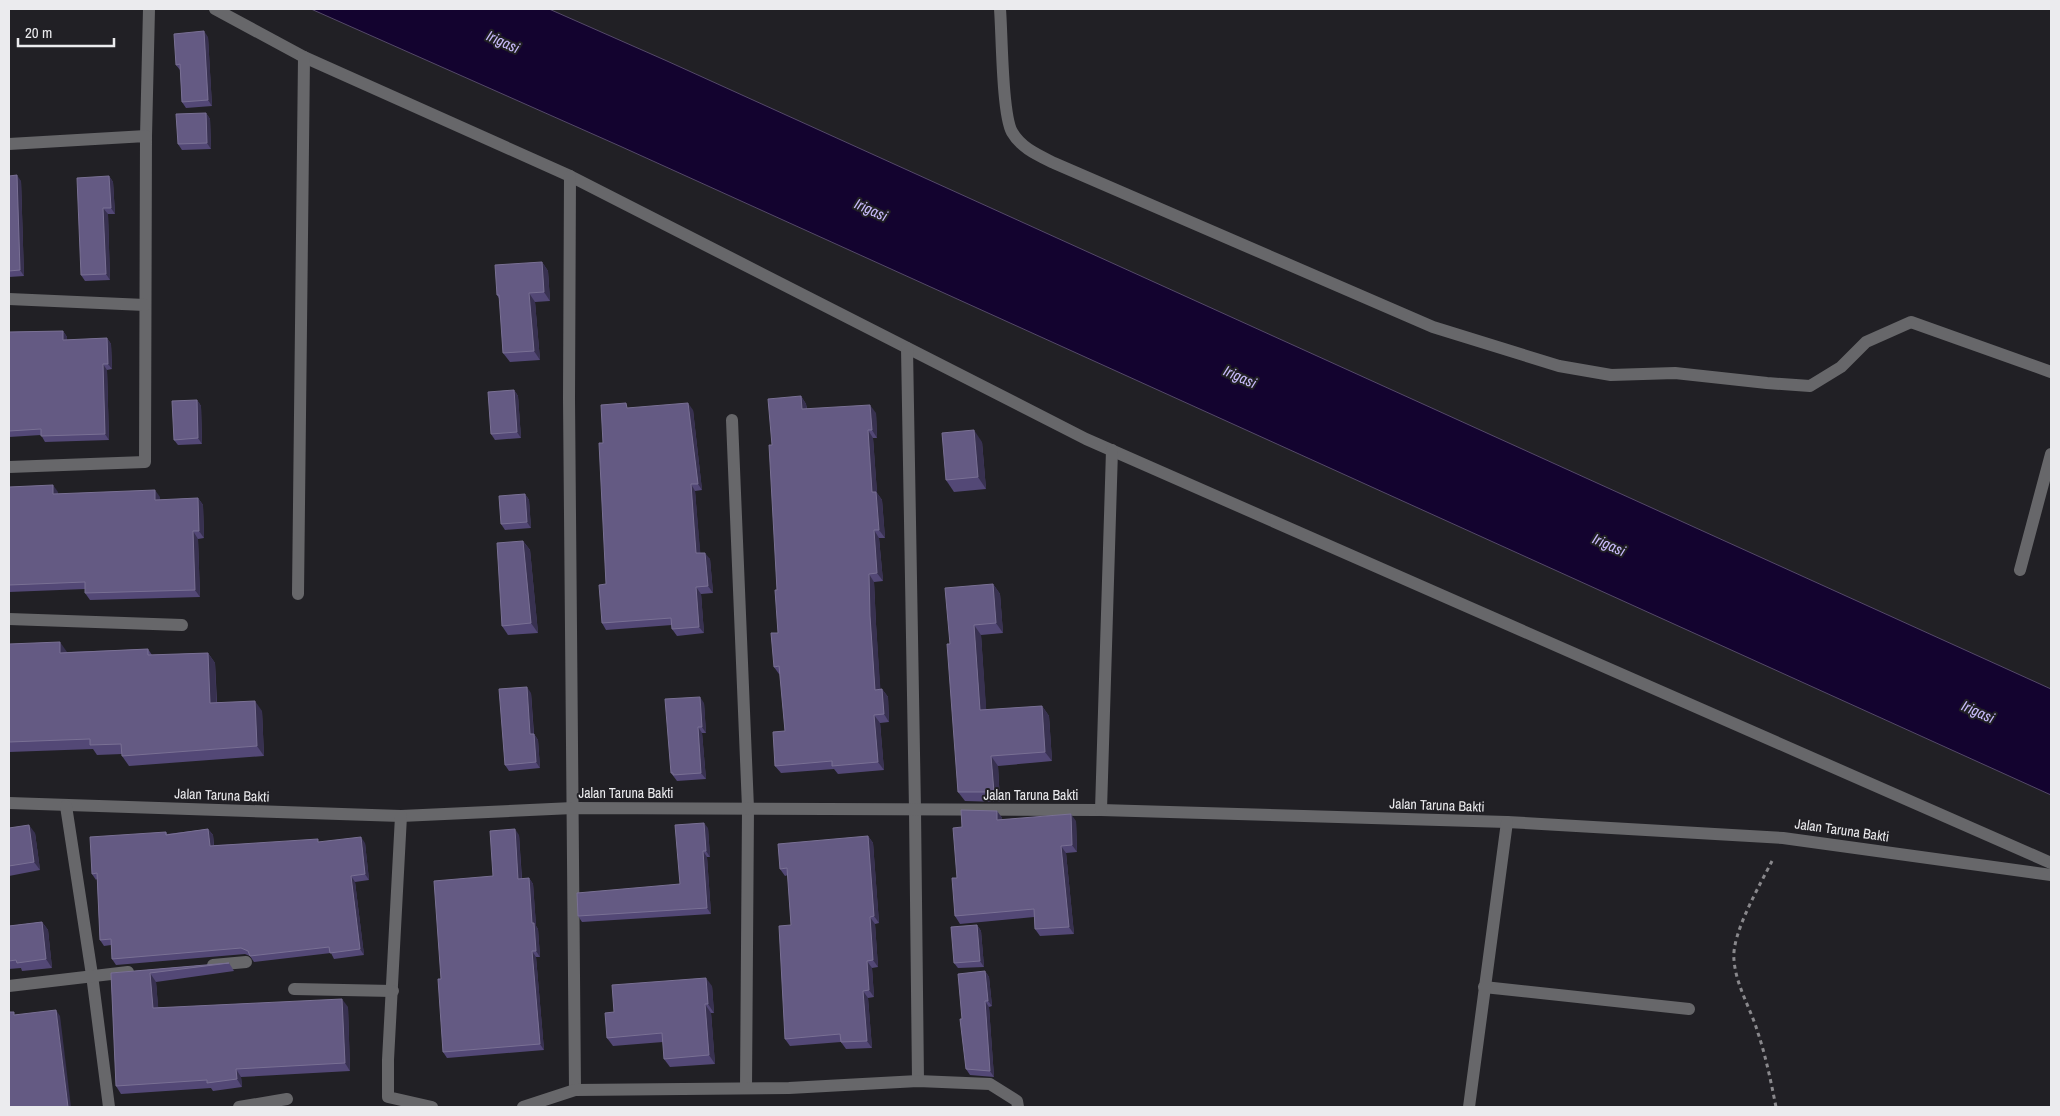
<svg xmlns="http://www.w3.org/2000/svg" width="2060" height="1116" font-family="'Archivo Narrow',sans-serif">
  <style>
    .water { fill: #13032f; stroke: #544968 }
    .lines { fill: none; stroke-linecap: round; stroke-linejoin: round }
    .path { stroke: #89888c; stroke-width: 3; stroke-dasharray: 4 4; stroke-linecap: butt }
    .minor { stroke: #67676a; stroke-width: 12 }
    .wall { fill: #534876 }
    .shaded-wall { fill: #383150 }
    .building { fill: #645a83; stroke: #797094 }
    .labels { text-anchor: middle; stroke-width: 4; stroke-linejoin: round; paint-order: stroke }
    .street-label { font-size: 14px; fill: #ebebee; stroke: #212025 }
    .water-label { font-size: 15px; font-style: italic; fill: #c8bbfa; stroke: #212025 }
  </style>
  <rect width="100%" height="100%" fill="#212025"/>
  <path class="water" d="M311,9H549L667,61L2051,689V795L622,147Z"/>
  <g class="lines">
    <path class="path" d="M1772,861C1760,885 1731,934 1734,960C1736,986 1751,1009 1758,1033C1766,1057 1771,1082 1776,1107"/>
    <g class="minor">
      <path d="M215,9L304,57L570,176L1086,439L2051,863"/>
      <path d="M1000,9C1002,33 1002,114 1012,132C1021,148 1038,155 1054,163L1433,327L1559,366L1611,375L1675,373L1767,383L1810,386L1841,367L1866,342L1911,322L2051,372"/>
      <path d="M146,136L149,9"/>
      <path d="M9,144L146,136L145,462L9,467"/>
      <path d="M570,176L569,399L575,1090"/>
      <path d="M9,299L145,305"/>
      <path d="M907,348L915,810L918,1081"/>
      <path d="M732,420L748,808L746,1088"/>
      <path d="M2020,570L2051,454"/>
      <path d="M298,594L304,57"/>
      <path d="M9,619L182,625"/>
      <path d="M9,803L401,816L573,808L1101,810L1507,822L1783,838L2051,875"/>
      <path d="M66,806L92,975L109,1107"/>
      <path d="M1101,810L1112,450"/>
      <path d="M401,816L388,1060V1097L432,1107"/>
      <path d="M213,965L246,962"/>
      <path d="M9,986L128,972"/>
      <path d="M1484,987L1689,1009"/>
      <path d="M294,989L393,991"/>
      <path d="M239,1107L287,1099"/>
      <path d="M523,1107L575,1090L789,1088L918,1081L990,1084L1017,1101L1018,1107"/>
      <path d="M1469,1107L1507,822"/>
    </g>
  </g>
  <g class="wall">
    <path d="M208,37L212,106L186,108L182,102L180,70L176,65Z"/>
    <path d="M206,113L210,119L211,149L182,150L178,144Z"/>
    <path d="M9,176L21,181L24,276L9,277Z"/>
    <path d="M109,176L113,182L115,214H108L110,280L85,281L81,275Z"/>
    <path d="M542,262L548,271L550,301L535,302L540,360L510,362L503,353L500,300L497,295Z"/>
    <path d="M63,331L67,337V340L107,338L111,344L112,369L107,370L109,440L45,442L41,435L9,437V332Z"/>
    <path d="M514,390L518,396L521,438L495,440L491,434Z"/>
    <path d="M801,396L806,404L807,409L876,413L877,438H873L877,493L882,500L885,538H879L883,581L874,582L876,624L880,689H882L888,697L889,722L880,723L884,770L838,774L834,769L781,773L775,766L785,731L780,674H779L774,667L778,633L777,590L772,445Z"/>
    <path d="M197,400L201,406L202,444L178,445L174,440Z"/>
    <path d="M630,408L693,410L702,490L695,491L700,553L710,559L713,593L701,594L704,633L677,636L672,629V625L606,630L602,623L606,584L603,443Z"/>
    <path d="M982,442L986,489L954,492L946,480Z"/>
    <path d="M9,487L58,492V494L160,497V500L198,498L203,505L204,538L198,539L200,597L90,600L85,593V589L9,592Z"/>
    <path d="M525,494L529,500L531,528L505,530L501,524Z"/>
    <path d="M523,541L530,550L538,633L508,635L502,626Z"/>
    <path d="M993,584L1000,594L1003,633L981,635L986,710L1042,706L1049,716L1052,761L998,766L1000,802L965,801L958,792L950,644Z"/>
    <path d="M9,644L67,652L148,649L152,655L208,653L215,663L217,702L262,711L264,756L129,766L122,756V754L97,755L93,749L9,752Z"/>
    <path d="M531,693L534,734L538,740L540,768L509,771L505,765Z"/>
    <path d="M704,703L706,733H702L706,779L677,781L671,773Z"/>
    <path d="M997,811L1002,818V819L1076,821L1077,852L1066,853L1074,934L1040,936L1035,929L1034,917L960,924L955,916L957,878L962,827Z"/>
    <path d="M9,828L35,833L40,870L9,876Z"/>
    <path d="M708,828L710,857H707L711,914L582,922L578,916L680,884Z"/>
    <path d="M208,829L213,835L214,845L320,842L365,843L369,880L355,882L364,955L334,959L331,953L254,962L250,956L245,954L116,965L112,959L111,945L104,946L100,940L97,879L96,880L92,874L166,832L167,834Z"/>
    <path d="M519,835L522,879L529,878L533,884L536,926L538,929L540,957H536L544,1050L447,1058L443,1052L441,979L493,876Z"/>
    <path d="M868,836L873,843L879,923L875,924L878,967L872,968L874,997L868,998L872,1048L846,1049L841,1042L790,1046L785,1039L791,925L788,875L785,876L780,869Z"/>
    <path d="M42,922L48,930L52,968L22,971L21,968L9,969V926Z"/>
    <path d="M977,925L981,931L984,967L958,968L954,963Z"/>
    <path d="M229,963L234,971L156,982L158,1007H348L350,1071L241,1077L242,1087L213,1091L211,1088L121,1094L116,1086L111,973Z"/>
    <path d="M985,971L989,977L992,1006L989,1007L994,1077L970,1075L966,1069L962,1019Z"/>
    <path d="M712,986L714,1013H711L715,1064L670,1067L664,1059L663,1042L613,1046L607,1038L614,1012Z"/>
  </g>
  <g class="shaded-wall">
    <path d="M204,31L208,37L212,106L208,100Z"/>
    <path d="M206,113L210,119L211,149L207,143Z"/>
    <path d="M17,175L21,181L24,276L20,270Z"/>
    <path d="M109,176L113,182L115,214L111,208Z"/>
    <path d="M103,208L108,214L110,280L106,274Z"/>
    <path d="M542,262L548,271L550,301L544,292Z"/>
    <path d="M529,293L535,302L540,360L534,351Z"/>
    <path d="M63,331L67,337V346L63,340Z"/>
    <path d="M107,338L111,344L112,369L108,364Z"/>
    <path d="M103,364L107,370L109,440L105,434Z"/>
    <path d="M514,390L518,396L521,438L517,432Z"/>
    <path d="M801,396L806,404L807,417L802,409Z"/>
    <path d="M197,400L201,406L202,444L198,438Z"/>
    <path d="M688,403L693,410L702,490L698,484Z"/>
    <path d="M870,405L876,413L877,438L872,430Z"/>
    <path d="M868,430L873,438L877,493L882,500L885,538L879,530L872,492Z"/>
    <path d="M974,430L982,442L986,489L978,477Z"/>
    <path d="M691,484L695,491L701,560L696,553Z"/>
    <path d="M53,485L58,492V501L53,494Z"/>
    <path d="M155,490L160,497V507L155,500Z"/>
    <path d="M525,494L529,500L531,528L527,522Z"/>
    <path d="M198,498L203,505L204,538L199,531Z"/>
    <path d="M874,530L879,538L883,581L877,573Z"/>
    <path d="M193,531L198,539L200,597L195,590Z"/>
    <path d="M523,541L530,550L538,633L531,623Z"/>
    <path d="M705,553L710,559L713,593L708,586Z"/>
    <path d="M869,574L874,582L876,624L881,697L875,690L870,616Z"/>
    <path d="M993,584L1000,594L1003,633L996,623Z"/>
    <path d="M696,587L701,594L704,633L699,627Z"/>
    <path d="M974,625L981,635L987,720L980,710Z"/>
    <path d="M60,642L67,652L60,653Z"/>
    <path d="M208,653L215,663L217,713L210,703Z"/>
    <path d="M527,687L531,693L534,740L530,734Z"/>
    <path d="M882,689L888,697L889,722L884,714Z"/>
    <path d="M700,697L704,703L706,733L702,727Z"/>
    <path d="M255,701L262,711L264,756L257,746Z"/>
    <path d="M1042,706L1049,716L1052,761L1045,752Z"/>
    <path d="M874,715L880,723L884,770L878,762Z"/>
    <path d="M698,727L702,733L706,779L701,773Z"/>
    <path d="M534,734L538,740L540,768L536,762Z"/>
    <path d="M991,756L998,766L1000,802L994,792Z"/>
    <path d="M997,811L1002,818V827L997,820Z"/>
    <path d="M1071,814L1076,821L1077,852L1072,845Z"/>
    <path d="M704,823L708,828L710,857L706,851Z"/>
    <path d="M29,825L35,833L40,870L34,862Z"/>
    <path d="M208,829L213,835L214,851L210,846Z"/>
    <path d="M515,829L519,835L522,885L518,879Z"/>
    <path d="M868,836L873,843L879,923L874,916Z"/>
    <path d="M361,837L365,843L369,880L365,874Z"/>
    <path d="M1061,846L1066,853L1074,934L1069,927Z"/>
    <path d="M703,851L707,857L711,914L707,908Z"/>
    <path d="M351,876L355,882L364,955L360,949Z"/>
    <path d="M529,878L533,884L536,926L538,929L540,957L536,951L532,923Z"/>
    <path d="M870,917L875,924L878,967L873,960Z"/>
    <path d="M42,922L48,930L52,968L46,959Z"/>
    <path d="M977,925L981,931L984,967L980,961Z"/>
    <path d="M532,951L536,957L544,1050L540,1044Z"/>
    <path d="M867,961L872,968L874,997L869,990Z"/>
    <path d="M985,971L989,977L992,1006L988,1001Z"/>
    <path d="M150,973L156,982L159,1016L153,1008Z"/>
    <path d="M706,978L712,986L714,1013L708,1004Z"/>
    <path d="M863,991L868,998L872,1048L867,1041Z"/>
    <path d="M342,999L348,1007L350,1071L345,1063Z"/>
    <path d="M985,1001L989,1007L994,1077L990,1071Z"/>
    <path d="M705,1004L711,1013L715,1064L709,1055Z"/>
    <path d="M56,1010L60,1016L71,1107H68Z"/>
    <path d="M236,1069L241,1077L242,1087L237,1079Z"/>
  </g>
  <g class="building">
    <path d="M204,31L208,100L182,102L180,64L176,65L174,34Z"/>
    <path d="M206,113L207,143L178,144L176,114Z"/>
    <path d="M17,175L20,270L9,271V176Z"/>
    <path d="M109,176L111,208H103L106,274L81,275L77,178Z"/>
    <path d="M542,262L544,292L529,293L534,351L503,353L499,295H497L495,265Z"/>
    <path d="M63,331V340L107,338L108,364H103L105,434L41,436V429L9,431V332Z"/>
    <path d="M514,390L517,432L491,434L488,392Z"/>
    <path d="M801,396L802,409L870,405L872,430H868L872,492H876L879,530H874L877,573L869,574L870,616L875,690L882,689L884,714L874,715L878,762L832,766V761L775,766L773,732L785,731L779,666L774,667L771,633H778L775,590H777L769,445H772L768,399Z"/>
    <path d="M197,400L198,438L174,440L172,401Z"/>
    <path d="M626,403L627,408L688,403L698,484H691L696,553H705L708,586L696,587L699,627L672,629L671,618L602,623L599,585L606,584L599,443H603L601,405Z"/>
    <path d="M974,430L978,477L946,480L942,433Z"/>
    <path d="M53,485V494L155,490V500L198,498L199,531H193L195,590L85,593V582L9,585V487Z"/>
    <path d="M525,494L527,522L501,524L499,496Z"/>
    <path d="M523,541L531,623L502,626L497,543Z"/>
    <path d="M993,584L996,623L974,625L980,710L1042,706L1045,752L991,756L994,792H958L947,644H950L945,588Z"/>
    <path d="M60,642V653L148,649V655L208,653L210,703L255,701L257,746L122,756L121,744L90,745V739L9,742V644Z"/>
    <path d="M527,687L530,734H534L536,762L505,765L499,689Z"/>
    <path d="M700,697L702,727H698L701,773L673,775V773H671L665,699Z"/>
    <path d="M961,810L997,811V820L1071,814L1072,845L1061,846L1069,927L1035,929L1034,909L955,916L952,878H957L953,828L962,827Z"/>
    <path d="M704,823L706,851H703L707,908L578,916L577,893L680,884L675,825Z"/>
    <path d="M29,825L34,862L9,866V828Z"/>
    <path d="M208,829L210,846L318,839V842L361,837L365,874L351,876L360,949L330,953L329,947L250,956L248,951L241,948L112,959L111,939L100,940L97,873L92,874L90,837L166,832V835Z"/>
    <path d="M515,829L518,879L529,878L532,923H534L536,951H532L540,1044L443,1052L438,979H441L434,881L493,876L490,831Z"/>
    <path d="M868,836L874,916L870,917L873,960L867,961L869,990L863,991L867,1041L841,1042L840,1034L785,1039L779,926L791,925L787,868L780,869L778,844Z"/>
    <path d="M42,922L46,959L17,963L16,960L9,961V926Z"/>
    <path d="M977,925L980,961L954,963L951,927Z"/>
    <path d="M229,963L150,973L153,1008L342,999L345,1063L236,1069L237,1079L207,1083V1080L116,1086L111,973Z"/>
    <path d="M985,971L988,1001H985L990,1071L966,1069L960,1019H962L958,974Z"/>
    <path d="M706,978L708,1004H705L709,1055L664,1059L662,1033L607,1038L605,1013L614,1012L612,985Z"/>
    <path d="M56,1010L68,1107H9V1012H14V1015Z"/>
  </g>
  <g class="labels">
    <g class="street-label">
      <text x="626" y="798">Jalan Taruna Bakti</text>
      <text transform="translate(222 795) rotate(2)" y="5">Jalan Taruna Bakti</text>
      <text x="1031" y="800">Jalan Taruna Bakti</text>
      <text transform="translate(1437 805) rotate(2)" y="5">Jalan Taruna Bakti</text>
      <text transform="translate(1842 830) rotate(8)" y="5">Jalan Taruna Bakti</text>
    </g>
    <g class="water-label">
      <text transform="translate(503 42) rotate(24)" y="5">Irigasi</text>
      <text transform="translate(871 210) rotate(24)" y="5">Irigasi</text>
      <text transform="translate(1240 377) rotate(24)" y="5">Irigasi</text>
      <text transform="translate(1609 545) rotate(24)" y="5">Irigasi</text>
      <text transform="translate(1978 712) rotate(24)" y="5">Irigasi</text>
    </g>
  </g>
  <rect width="2060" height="1116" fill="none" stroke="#ebebee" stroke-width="20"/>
  <path d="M18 38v8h96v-8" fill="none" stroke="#ebebee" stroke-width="2.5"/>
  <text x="25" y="38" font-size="15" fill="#ebebee" stroke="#212025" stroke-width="4" paint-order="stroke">20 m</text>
</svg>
